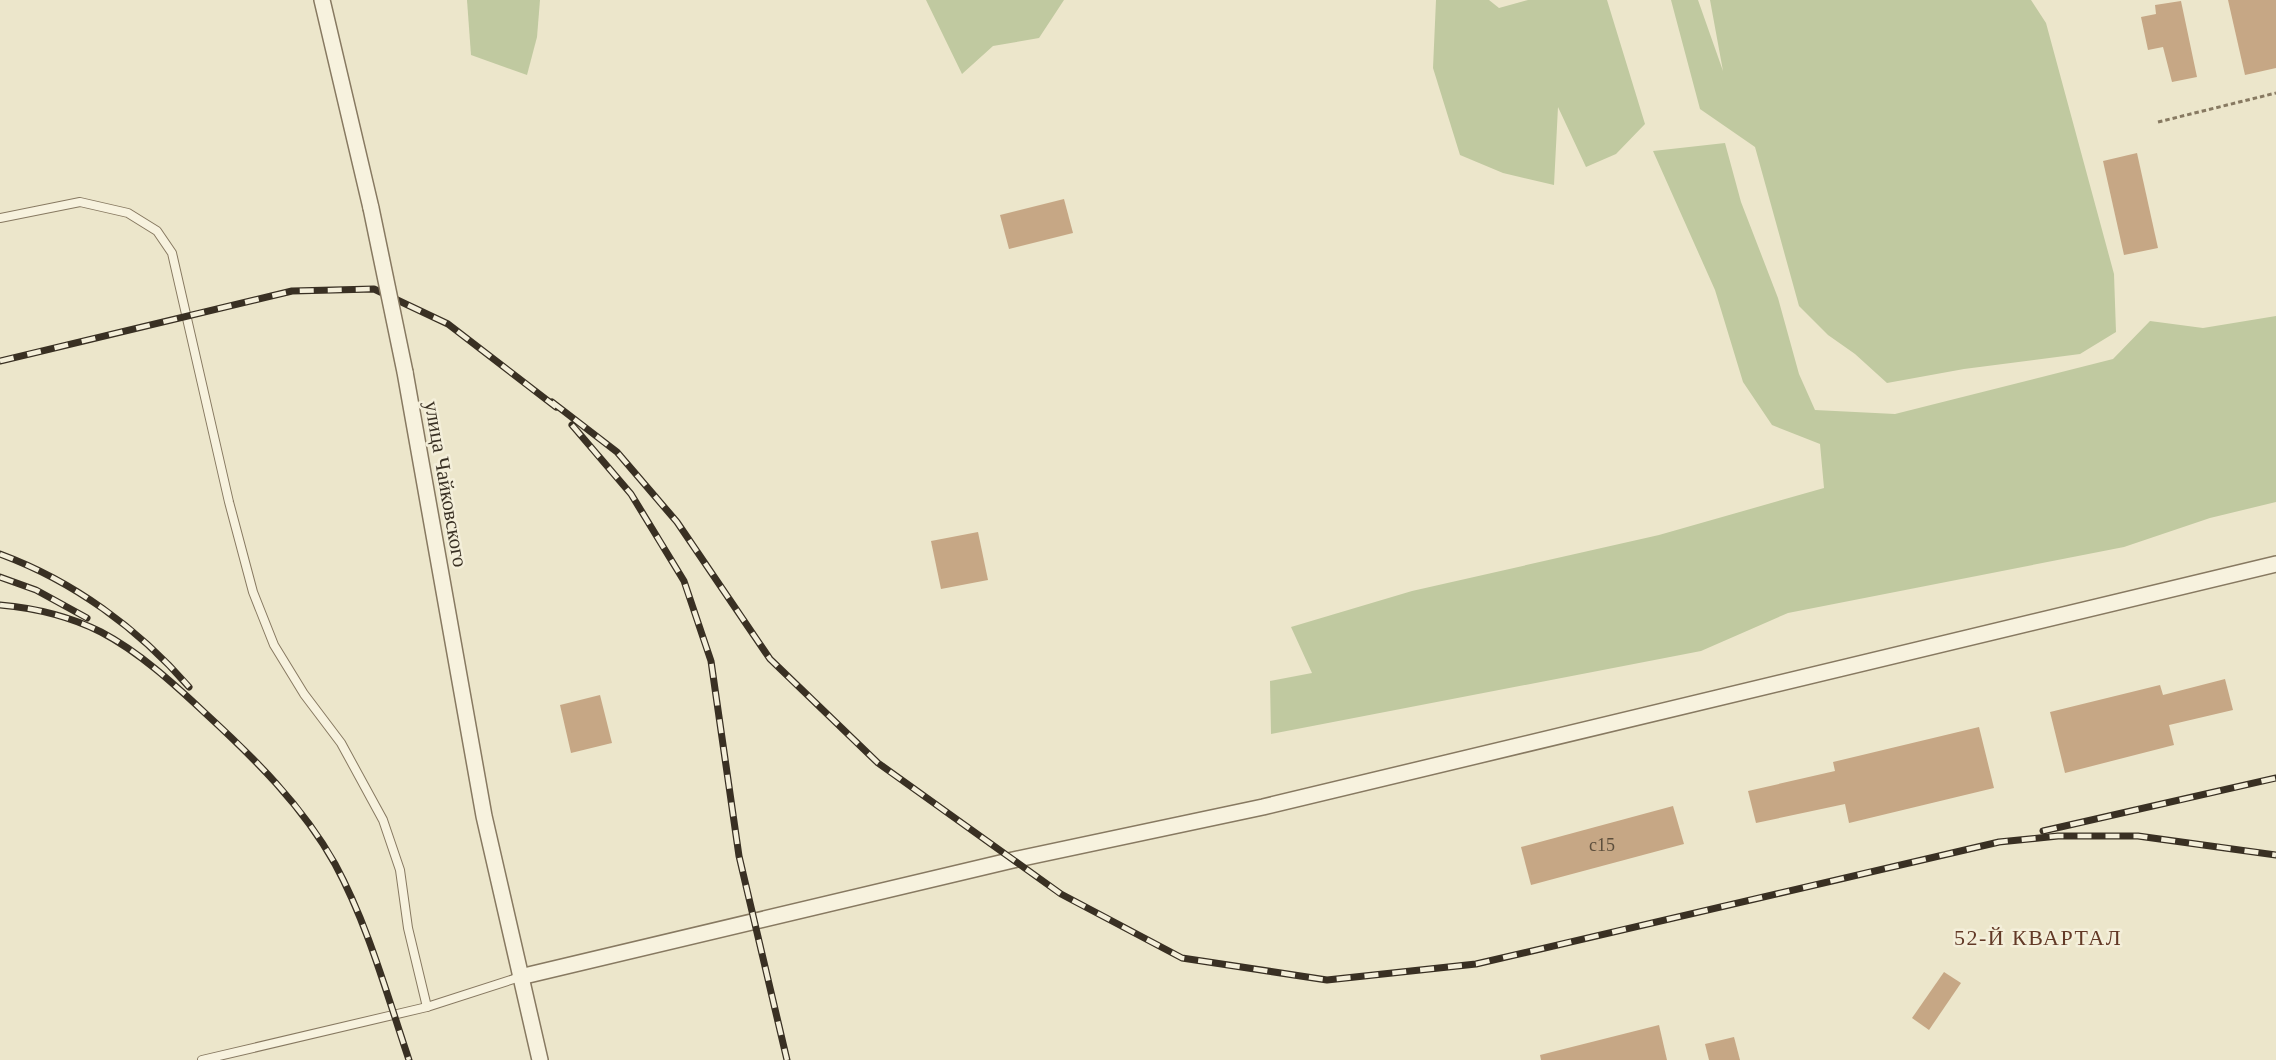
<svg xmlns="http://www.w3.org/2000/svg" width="2276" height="1060" font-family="Georgia,serif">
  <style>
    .green { fill: #c0c9a0 }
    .building { fill: #c6a785 }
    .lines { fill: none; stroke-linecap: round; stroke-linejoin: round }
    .service-casing { stroke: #877961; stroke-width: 10 }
    .minor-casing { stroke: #877961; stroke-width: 18 }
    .path { stroke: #877961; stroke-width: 3; stroke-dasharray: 4.5 3; stroke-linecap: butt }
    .service { stroke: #f7f2de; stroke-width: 8 }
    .minor { stroke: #f7f2de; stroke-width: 15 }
    .rail-casing { stroke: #393023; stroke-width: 7 }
    .rail { stroke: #f4efda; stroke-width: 4.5; stroke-dasharray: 14; stroke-linecap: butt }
    .minor-bridge-casing { stroke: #877961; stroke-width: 18; stroke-linecap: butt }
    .minor-bridge { stroke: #f7f2de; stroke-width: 15 }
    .labels { text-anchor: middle; stroke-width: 5; stroke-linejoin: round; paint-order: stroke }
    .number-label { font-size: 18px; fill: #5c4e3c }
    .street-label { font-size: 21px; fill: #393023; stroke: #f4efda }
    .neighbourhood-label { font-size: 22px; letter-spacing: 1.5px; fill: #623926; stroke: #f4efda }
  </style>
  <rect width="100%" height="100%" fill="#ece6cb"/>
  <g class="green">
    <path d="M467,0H540L537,37L527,75L471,55Z"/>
    <path d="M926,0H1064L1039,38L993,46L962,74Z"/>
    <path d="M1436,0H1489L1499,8L1528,0H1607L1645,124L1616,154L1586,167L1558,107L1554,185L1503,173L1460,155L1433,68Z"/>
    <path d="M1671,0H1698L1723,71L1710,0H2031L2046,23L2114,274L2116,332L2080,354L1964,369L1887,383L1855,354L1828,335L1799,306L1755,147L1700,109Z"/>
    <path d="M1725,143L1741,202L1778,298L1799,374L1815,410L1895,414L2113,359L2150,321L2203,328L2276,316V502L2210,518L2124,547L1788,613L1701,651L1271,734L1270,681L1312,673L1291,627L1412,591L1659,535L1824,488L1820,444L1772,425L1743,382L1715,290L1653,151Z"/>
  </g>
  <g class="building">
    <path d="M2228,0H2276V68L2245,75Z"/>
    <path d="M2181,1L2197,77L2172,82L2163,47L2148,50L2141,17L2156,14L2155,5Z"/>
    <path d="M2137,153L2158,248L2124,255L2103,161Z"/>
    <path d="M1064,199L1073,233L1009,249L1000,215Z"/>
    <path d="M978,532L988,580L941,589L931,541Z"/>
    <path d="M2225,679L2233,710L2169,725L2174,745L2065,773L2050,712L2160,685L2163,695Z"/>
    <path d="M600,695L612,743L571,753L560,705Z"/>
    <path d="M1979,727L1994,788L1849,823L1845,804L1756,823L1748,791L1835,771L1833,762Z"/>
    <path d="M1673,806L1684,844L1531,885L1521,847Z"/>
    <path d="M1944,972L1961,983L1929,1030L1912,1018Z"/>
    <path d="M1659,1025L1667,1060H1541L1540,1055Z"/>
    <path d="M1734,1037L1740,1060H1709L1705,1044Z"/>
  </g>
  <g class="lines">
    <g class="service-casing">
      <g id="service">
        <path d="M0,218L80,202L128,213L157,231L172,253L229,502L253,592L274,645L304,694L341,743L383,820L400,870L408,928L427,1007"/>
        <path d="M202,1060L427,1007L520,977"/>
      </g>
    </g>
    <g class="minor-casing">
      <g id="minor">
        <path d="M322,0L371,208"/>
        <path d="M405,372L484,816L540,1060"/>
        <path d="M520,977L1013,860L1263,807L2276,564"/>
      </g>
    </g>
    <path class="path" d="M2158,122L2276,93"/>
    <use href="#service" class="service"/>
    <use href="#minor" class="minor"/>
    <g class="rail-casing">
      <g id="rail">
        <path d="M0,361L292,291L374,289L448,324L556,407"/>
        <path d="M552,402L617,452L677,522L770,659L878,763L1061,894L1182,958L1327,980L1476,964L1999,842L2058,836H2138L2276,855"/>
        <path d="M572,425L631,494L684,581L711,661L739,856L787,1060"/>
        <path d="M0,554C73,581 138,628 189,687"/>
        <path d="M0,577L36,590L87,618"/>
        <path d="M0,605C35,608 69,616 101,632C139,652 173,683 205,713C254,758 302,805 335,864C368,925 387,995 409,1060"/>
        <path d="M2043,831L2276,778"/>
      </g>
    </g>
    <use href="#rail" class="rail"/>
    <g class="minor-bridge-casing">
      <path id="minor-bridge" d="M371,208L405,372"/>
    </g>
    <use href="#minor-bridge" class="minor-bridge"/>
  </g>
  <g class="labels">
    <g class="number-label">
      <text x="1602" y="851">с15</text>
    </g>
    <g class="street-label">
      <text transform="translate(446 484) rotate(80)" y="7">улица Чайковского</text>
    </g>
    <g class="neighbourhood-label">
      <text x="2038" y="945">52-Й КВАРТАЛ</text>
    </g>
  </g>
</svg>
